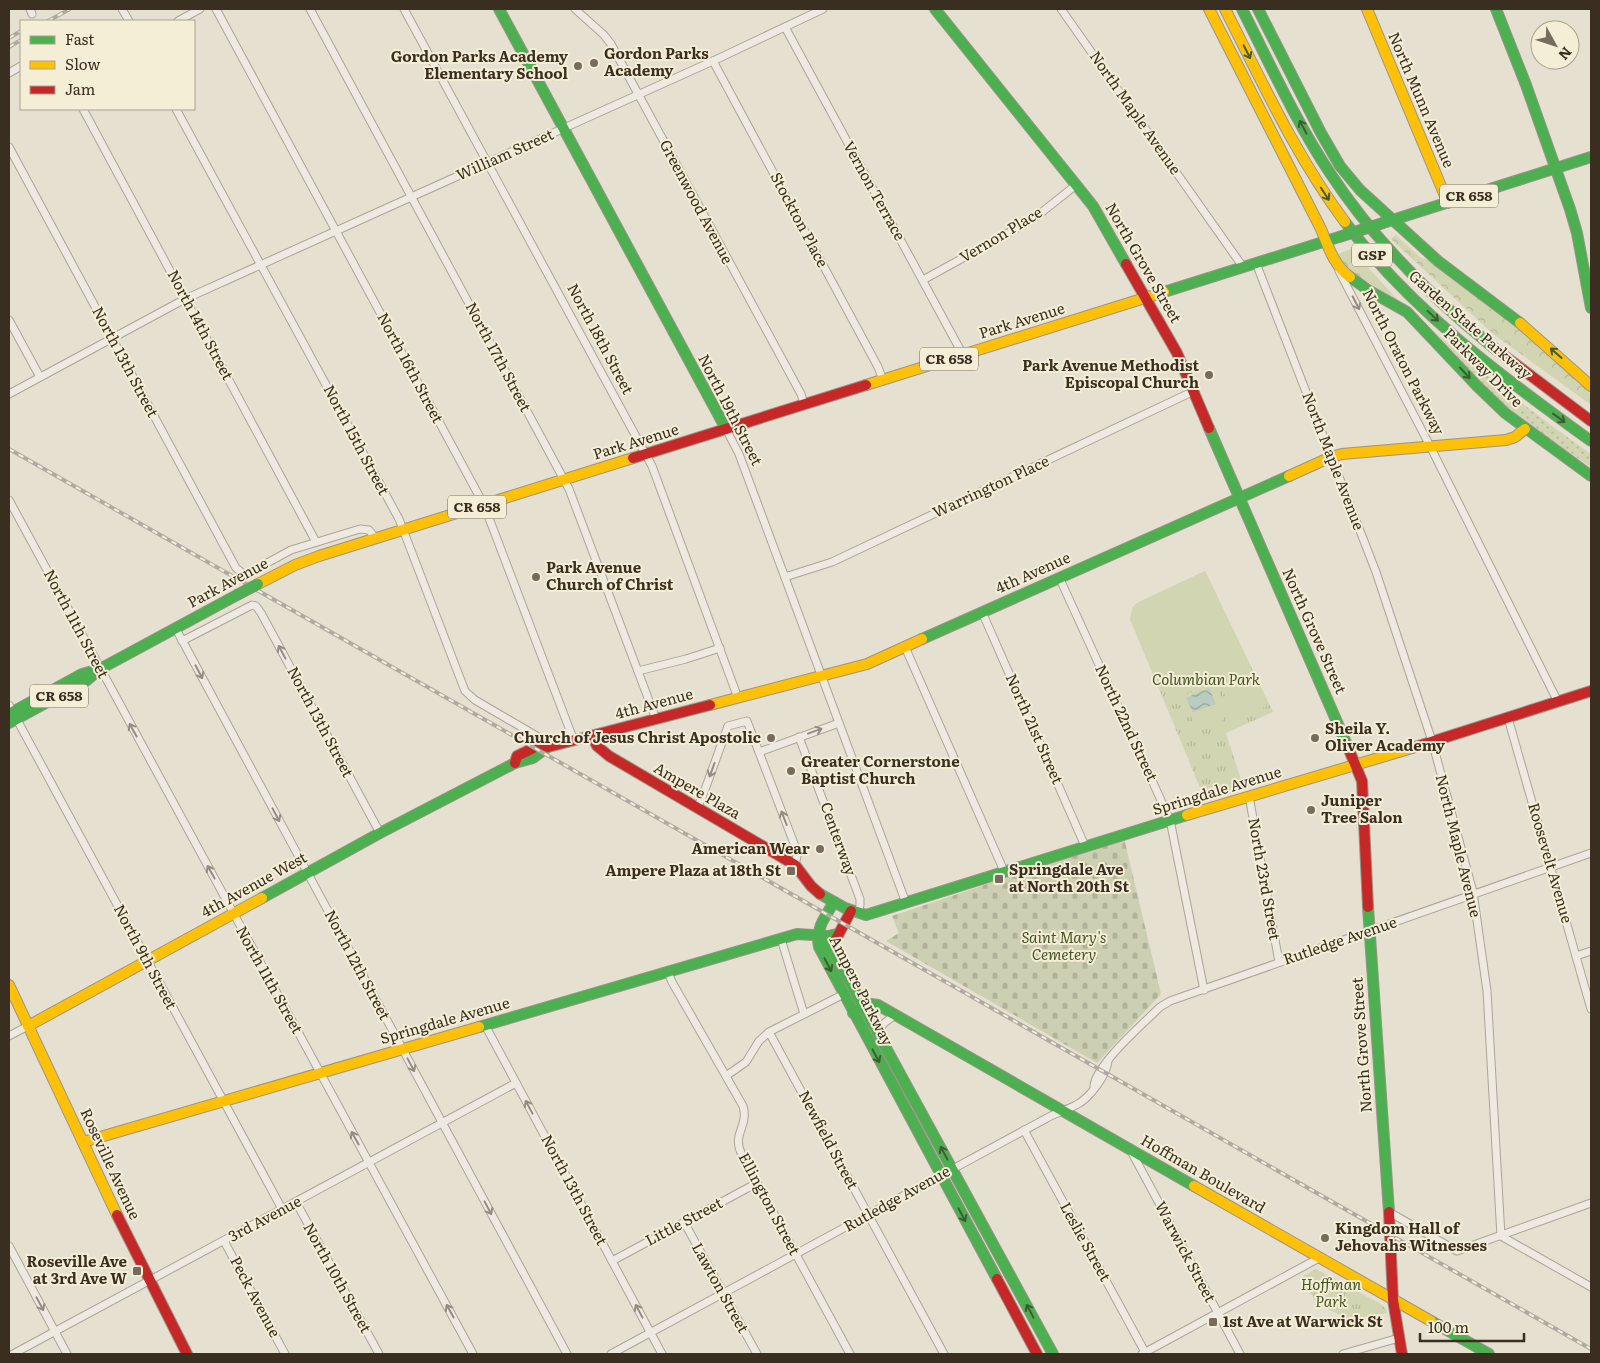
<svg xmlns="http://www.w3.org/2000/svg" width="1600" height="1363" font-family="Literata,serif">
  <style>
    .grass { fill: url(#grass-dots) }
    .forest { fill: url(#forest-crowns) }
    .cemetery { fill: url(#cemetery-stones) }
    .park { fill: url(#park-tufts) }
    .garden { fill: #d2d5b2 }
    .water { fill: url(#water-waves) }
    .lines { fill: none; stroke-linecap: round; stroke-linejoin: round }
    .street-casing { stroke: #aaa598; stroke-width: 9 }
    .fast-casing { stroke: #9a9488; stroke-width: 12 }
    .slow-casing { stroke: #9a9488; stroke-width: 12 }
    .jam-casing { stroke: #9a9488; stroke-width: 12 }
    .street { stroke: #eeeae1; stroke-width: 7 }
    .fast { stroke: #4caf50; stroke-width: 10 }
    .slow { stroke: #ffc107; stroke-width: 10 }
    .jam { stroke: #c62828; stroke-width: 10 }
    .rail-casing { stroke: #aeaaa1; stroke-width: 4 }
    .rail { stroke: #f5eed6; stroke-width: 2; stroke-dasharray: 5.5; stroke-linecap: butt }
    .fast-bridge-casing { stroke: #908a7f; stroke-width: 12; stroke-linecap: butt }
    .fast-bridge { stroke: #4caf50; stroke-width: 10 }
    .oneway { stroke: #405b31 }
    .oneway2 { stroke: #948c80 }
    .poi-dot { fill: #766c5e; stroke: #f5eed6; stroke-width: 2 }
    .labels { text-anchor: middle; stroke-width: 4; stroke-linejoin: round; paint-order: stroke }
    .shield { fill: #f5eed6; stroke: #726857; stroke-width: 1 }
    .shield-label { font-size: 14px; font-weight: bold; fill: #3a2e20 }
    .poi-label { font-size: 15px; font-weight: bold; fill: #3a2e20; stroke: #f5eed6; text-anchor: start }
    .street-label { font-size: 15px; fill: #3a2e20; stroke: #f5eed6 }
    .park-label { font-size: 15px; font-style: italic; fill: #475627; stroke: #f5eed6 }
  </style>
  <defs>
    <pattern id="grass-dots" width="8" height="8" patternUnits="userSpaceOnUse" patternTransform="scale(1.25)"><rect width="8" height="8" fill="#d2d5b2"/><path d="M2 2h.1M6 6h.1" fill="none" stroke="#b5b799" stroke-width="1.8" stroke-linecap="round"/></pattern>
    <pattern id="forest-crowns" width="20" height="18" patternUnits="userSpaceOnUse" patternTransform="scale(1.25)"><rect width="20" height="18" fill="#d2d5b2"/><path d="M2 6a3 3 0 1 1 6 0M12 15a3 3 0 1 1 6 0" fill="none" stroke="#b5b799"/></pattern>
    <pattern id="cemetery-stones" width="16" height="16" patternUnits="userSpaceOnUse" patternTransform="scale(1.25)"><rect width="16" height="16" fill="#cdcfb2"/><path d="M2 7V4a2 2 0 0 1 4 0v3zM10 15v-3a2 2 0 0 1 4 0v3z" fill="#b1b299"/></pattern>
    <pattern id="park-tufts" width="24" height="20" patternUnits="userSpaceOnUse" patternTransform="scale(1.25)"><rect width="24" height="20" fill="#d2d5b2"/><path d="M3 7l-1-3M5 7V3M7 7l1-3M15 17l-1-3M17 17v-4M19 17l1-3" fill="none" stroke="#b5b799"/></pattern>
    <pattern id="water-waves" width="16" height="10" patternUnits="userSpaceOnUse" patternTransform="scale(1.25)"><rect width="16" height="10" fill="#bacbc2"/><path d="M0 5q4-4 8 0t8 0" fill="none" stroke="#98a59d"/></pattern>
  </defs>
  <rect width="100%" height="100%" fill="#e5e0d0"/>
  <path class="grass" d="M1436,333C1486,376 1537,416 1591,454V467L1539,433L1490,393Z"/>
  <g class="forest">
    <path d="M1396,235L1421,258L1432,261L1543,348L1591,394V405L1492,333L1391,239Z"/>
    <path d="M1351,249L1398,300L1343,268L1338,254Z"/>
  </g>
  <path class="cemetery" d="M1124,838L1161,994L1097,1063L886,941L899,933L892,916Z"/>
  <g class="park">
    <path d="M1205,571L1273,712L1226,733L1244,789L1206,802L1130,619L1133,607L1137,603Z"/>
    <path d="M1316,1269L1379,1303L1385,1308L1387,1313L1350,1320L1316,1303L1303,1276Z"/>
  </g>
  <g class="garden">
    <path d="M1205,571L1248,661L1184,688C1170,689 1161,684 1153,674L1130,619L1133,607L1137,603Z"/>
    <path d="M1250,666L1267,706L1236,720L1218,680Z"/>
    <path d="M1215,682L1227,711L1222,714L1224,720L1221,721L1222,723L1213,727L1212,726L1209,728L1206,721L1195,725L1182,696Z"/>
  </g>
  <path class="water" d="M1209,688L1216,704L1193,712L1186,698Z"/>
  <g class="lines">
    <g class="street-casing">
      <g id="street">
        <path d="M30,9L32,14"/>
        <path d="M122,9L129,21"/>
        <path d="M216,9L484,505L574,741"/>
        <path d="M310,9L569,489L656,719"/>
        <path d="M404,9L652,466L738,698"/>
        <path d="M575,9L604,35L611,44L801,394L804,404"/>
        <path d="M1061,9L1243,267"/>
        <path d="M178,21L200,9"/>
        <path d="M785,27L963,355"/>
        <path d="M713,61L878,367L883,380"/>
        <path d="M9,73L21,66"/>
        <path d="M83,109L316,542"/>
        <path d="M176,109L399,519L465,691L475,700L540,738L546,742L548,747"/>
        <path d="M9,147L236,568L245,575L291,550L360,529L369,530L376,539"/>
        <path d="M1256,263L1376,572L1432,741L1473,892L1487,991L1501,1236L1591,1287"/>
        <path d="M1339,271L1430,446L1558,702"/>
        <path d="M923,280L1019,227L1037,216L1076,185"/>
        <path d="M9,320L40,377"/>
        <path d="M9,394L185,299L713,61L823,9"/>
        <path d="M726,429L739,454L906,903"/>
        <path d="M9,500L473,1354"/>
        <path d="M785,577L832,562L1194,391"/>
        <path d="M1059,577L1170,820L1204,990"/>
        <path d="M982,612L1085,846"/>
        <path d="M176,629L567,1354"/>
        <path d="M182,641L252,605L256,606L261,613L380,833"/>
        <path d="M905,647L1004,871"/>
        <path d="M638,671L686,659L720,648"/>
        <path d="M9,705L282,1209"/>
        <path d="M1508,718L1591,1009"/>
        <path d="M799,737L860,899V905L858,914"/>
        <path d="M759,752L839,723"/>
        <path d="M1249,796L1279,962"/>
        <path d="M697,808L703,795L728,726L747,721L795,846L797,856L795,865"/>
        <path d="M781,939L804,1014"/>
        <path d="M1576,956L1591,951"/>
        <path d="M668,972L672,982L743,1106C749,1128 731,1133 742,1155L850,1354"/>
        <path d="M485,1025L662,1354"/>
        <path d="M769,1032L944,1354"/>
        <path d="M879,1033L883,1024L891,1018"/>
        <path d="M9,1036L28,1026"/>
        <path d="M726,1076L746,1062L759,1041L769,1032L844,994"/>
        <path d="M1094,1087C1094,1066 1144,1023 1160,1007L1170,1001L1591,853"/>
        <path d="M1024,1130L1146,1354"/>
        <path d="M1130,1149L1240,1354"/>
        <path d="M296,1202L379,1354"/>
        <path d="M1389,1212L1457,1251L1591,1203"/>
        <path d="M684,1222L757,1354"/>
        <path d="M224,1241L285,1354"/>
        <path d="M9,1246L67,1354"/>
        <path d="M612,1261L757,1183"/>
        <path d="M13,1354L516,1083"/>
        <path d="M611,1354L1047,1118C1057,1112 1067,1110 1076,1105C1089,1099 1107,1075 1108,1061"/>
        <path d="M1142,1354L1319,1258"/>
        <path d="M1343,1354L1399,1338"/>
      </g>
    </g>
    <g class="fast-casing">
      <g id="fast">
        <path d="M499,9L726,429"/>
        <path d="M935,9L1093,206L1126,264"/>
        <path d="M1242,9C1270,64 1296,122 1330,173C1374,240 1432,298 1494,348"/>
        <path d="M1258,9L1321,133L1340,166L1360,190L1438,261L1520,323"/>
        <path d="M1496,9L1526,85L1570,209L1577,233L1591,308"/>
        <path d="M1345,222C1411,310 1502,377 1591,441"/>
        <path d="M1383,223L1591,157"/>
        <path d="M1350,277L1368,290L1407,312L1477,386L1505,413L1591,476"/>
        <path d="M1164,292L1339,237"/>
        <path d="M1209,428L1347,745"/>
        <path d="M922,639L1289,476"/>
        <path d="M9,714L82,674L100,669L237,595"/>
        <path d="M9,723L86,681L99,670"/>
        <path d="M820,894L845,908L866,915L1187,815"/>
        <path d="M262,898L380,833L515,763L533,758L548,747"/>
        <path d="M834,902C825,917 815,929 819,947L997,1279"/>
        <path d="M1368,907L1389,1212"/>
        <path d="M818,935L833,951L1053,1354"/>
        <path d="M853,1013L871,1004L878,1005L1194,1186"/>
        <path d="M479,1027L797,934L828,936L837,934"/>
        <path d="M1431,1321L1489,1354"/>
      </g>
    </g>
    <g class="slow-casing">
      <g id="slow">
        <path d="M1209,9L1321,229C1328,246 1334,266 1350,277"/>
        <path d="M1225,9C1262,82 1296,156 1345,222"/>
        <path d="M1367,9L1448,203"/>
        <path d="M1520,323L1591,386"/>
        <path d="M866,385L1164,292"/>
        <path d="M1289,476L1331,457L1342,454L1506,440L1515,437L1525,429"/>
        <path d="M258,584L295,565L319,556L633,458"/>
        <path d="M710,705L867,664L922,639"/>
        <path d="M1187,815L1412,748"/>
        <path d="M9,985L117,1215"/>
        <path d="M28,1026L262,898"/>
        <path d="M83,1142L479,1027"/>
        <path d="M1194,1186L1431,1321"/>
      </g>
    </g>
    <g class="jam-casing">
      <g id="jam">
        <path d="M1126,264L1177,353L1209,428"/>
        <path d="M1494,348L1591,421"/>
        <path d="M633,458L866,385"/>
        <path d="M592,736L597,746L609,756L795,865L811,886L820,894"/>
        <path d="M1347,745L1362,781L1368,907"/>
        <path d="M1412,748L1591,691"/>
        <path d="M515,763L517,756L540,745L548,747L710,705"/>
        <path d="M836,939L851,911"/>
        <path d="M1389,1212L1393,1300L1402,1354"/>
        <path d="M117,1215L187,1354"/>
        <path d="M997,1279L1037,1354"/>
      </g>
    </g>
    <use href="#street" class="street"/>
    <use href="#fast" class="fast"/>
    <use href="#slow" class="slow"/>
    <use href="#jam" class="jam"/>
    <g class="rail-casing">
      <g id="rail">
        <path d="M48,21L70,9"/>
        <path d="M9,38L21,31"/>
        <path d="M9,47L21,40"/>
        <path d="M9,449L1591,1349"/>
      </g>
    </g>
    <use href="#rail" class="rail"/>
    <g class="fast-bridge-casing">
      <g id="fast-bridge">
        <path d="M1339,237L1383,223"/>
        <path d="M237,595L258,584"/>
      </g>
    </g>
    <use href="#fast-bridge" class="fast-bridge"/>
  </g>
  <defs><path id="oneway-shaft" d="M-6 0H5M1.5-3L5.5 0L1.5 3" fill="none" stroke-width="1.6" stroke-linecap="round" stroke-linejoin="round" transform="scale(1.25)"/></defs>
  <g class="oneway">
    <use href="#oneway-shaft" transform="translate(1247 52) rotate(63)"/>
    <use href="#oneway-shaft" transform="translate(1303 127) rotate(-118)"/>
    <use href="#oneway-shaft" transform="translate(1325 194) rotate(57)"/>
    <use href="#oneway-shaft" transform="translate(1433 316) rotate(43)"/>
    <use href="#oneway-shaft" transform="translate(1556 353) rotate(-139)"/>
    <use href="#oneway-shaft" transform="translate(1465 373) rotate(47)"/>
    <use href="#oneway-shaft" transform="translate(1559 418) rotate(36)"/>
    <use href="#oneway-shaft" transform="translate(828 965) rotate(62)"/>
    <use href="#oneway-shaft" transform="translate(876 1056) rotate(62)"/>
    <use href="#oneway-shaft" transform="translate(944 1153) rotate(-118)"/>
    <use href="#oneway-shaft" transform="translate(962 1215) rotate(62)"/>
    <use href="#oneway-shaft" transform="translate(1030 1311) rotate(-118)"/>
  </g>
  <g class="oneway2">
    <use href="#oneway-shaft" transform="translate(1356 303) rotate(63)"/>
    <use href="#oneway-shaft" transform="translate(282 652) rotate(-118)"/>
    <use href="#oneway-shaft" transform="translate(199 672) rotate(62)"/>
    <use href="#oneway-shaft" transform="translate(133 730) rotate(-119)"/>
    <use href="#oneway-shaft" transform="translate(815 731) rotate(-20)"/>
    <use href="#oneway-shaft" transform="translate(712 770) rotate(110)"/>
    <use href="#oneway-shaft" transform="translate(276 815) rotate(62)"/>
    <use href="#oneway-shaft" transform="translate(784 818) rotate(-111)"/>
    <use href="#oneway-shaft" transform="translate(211 872) rotate(-119)"/>
    <use href="#oneway-shaft" transform="translate(411 1065) rotate(62)"/>
    <use href="#oneway-shaft" transform="translate(529 1107) rotate(-118)"/>
    <use href="#oneway-shaft" transform="translate(355 1138) rotate(-119)"/>
    <use href="#oneway-shaft" transform="translate(488 1208) rotate(62)"/>
    <use href="#oneway-shaft" transform="translate(40 1304) rotate(62)"/>
    <use href="#oneway-shaft" transform="translate(450 1311) rotate(-119)"/>
    <use href="#oneway-shaft" transform="translate(639 1311) rotate(-118)"/>
  </g>
  <g class="poi-dot">
    <circle cx="594" cy="63" r="5"/>
    <circle cx="578" cy="66" r="5"/>
    <circle cx="1209" cy="375" r="5"/>
    <circle cx="536" cy="577" r="5"/>
    <circle cx="771" cy="738" r="5"/>
    <circle cx="1315" cy="738" r="5"/>
    <circle cx="791" cy="771" r="5"/>
    <circle cx="1311" cy="810" r="5"/>
    <circle cx="820" cy="849" r="5"/>
    <rect x="786" y="866" width="10" height="10" rx="2.5"/>
    <rect x="994" y="874" width="10" height="10" rx="2.5"/>
    <circle cx="1325" cy="1238" r="5"/>
    <rect x="132" y="1266" width="10" height="10" rx="2.5"/>
    <rect x="1208" y="1317" width="10" height="10" rx="2.5"/>
  </g>
  <g class="labels">
    <g class="shield">
      <rect x="1440" y="184.5" width="58" height="23" rx="4"/>
      <rect x="1352" y="243.5" width="40" height="23" rx="4"/>
      <rect x="920" y="347.5" width="58" height="23" rx="4"/>
      <rect x="448" y="495.5" width="58" height="23" rx="4"/>
      <rect x="30" y="684.5" width="58" height="23" rx="4"/>
    </g>
    <g class="shield-label">
      <text x="1469" y="201">CR 658</text>
      <text x="1372" y="260">GSP</text>
      <text x="949" y="364">CR 658</text>
      <text x="477" y="512">CR 658</text>
      <text x="59" y="701">CR 658</text>
    </g>
    <g class="poi-label">
      <text x="604" y="59">Gordon Parks<tspan x="604" dy="17">Academy</tspan></text>
      <text x="568" y="62" text-anchor="end">Gordon Parks Academy<tspan x="568" dy="17">Elementary School</tspan></text>
      <text x="1199" y="371" text-anchor="end">Park Avenue Methodist<tspan x="1199" dy="17">Episcopal Church</tspan></text>
      <text x="546" y="573">Park Avenue<tspan x="546" dy="17">Church of Christ</tspan></text>
      <text x="1325" y="734">Sheila Y.<tspan x="1325" dy="17">Oliver Academy</tspan></text>
      <text x="761" y="743" text-anchor="end">Church of Jesus Christ Apostolic</text>
      <text x="801" y="767">Greater Cornerstone<tspan x="801" dy="17">Baptist Church</tspan></text>
      <text x="1321" y="806">Juniper<tspan x="1321" dy="17">Tree Salon</tspan></text>
      <text x="810" y="854" text-anchor="end">American Wear</text>
      <text x="1009" y="875">Springdale Ave<tspan x="1009" dy="17">at North 20th St</tspan></text>
      <text x="781" y="876" text-anchor="end">Ampere Plaza at 18th St</text>
      <text x="1335" y="1234">Kingdom Hall of<tspan x="1335" dy="17">Jehovahs Witnesses</tspan></text>
      <text x="127" y="1267" text-anchor="end">Roseville Ave<tspan x="127" dy="17">at 3rd Ave W</tspan></text>
      <text x="1223" y="1327">1st Ave at Warwick St</text>
    </g>
    <g class="street-label">
      <text transform="translate(1421 100) rotate(67)" y="5">North Munn Avenue</text>
      <text transform="translate(1135 113) rotate(55)" y="5">North Maple Avenue</text>
      <text transform="translate(505 155) rotate(-24)" y="5">William Street</text>
      <text transform="translate(874 191) rotate(61)" y="5">Vernon Terrace</text>
      <text transform="translate(696 202) rotate(62)" y="5">Greenwood Avenue</text>
      <text transform="translate(799 220) rotate(62)" y="5">Stockton Place</text>
      <text transform="translate(1001 235) rotate(-31)" y="5">Vernon Place</text>
      <text transform="translate(1143 263) rotate(60)" y="5">North Grove Street</text>
      <text transform="translate(1022 321) rotate(-17)" y="5">Park Avenue</text>
      <text transform="translate(200 325) rotate(62)" y="5">North 14th Street</text>
      <text transform="translate(1470 325) rotate(41)" y="5">Garden State Parkway</text>
      <text transform="translate(600 339) rotate(62)" y="5">North 18th Street</text>
      <text transform="translate(498 357) rotate(62)" y="5">North 17th Street</text>
      <text transform="translate(125 362) rotate(62)" y="5">North 13th Street</text>
      <text transform="translate(1403 362) rotate(63)" y="5">North Oraton Parkway</text>
      <text transform="translate(410 368) rotate(62)" y="5">North 16th Street</text>
      <text transform="translate(1483 368) rotate(45)" y="5">Parkway Drive</text>
      <text transform="translate(730 410) rotate(63)" y="5">North 19th Street</text>
      <text transform="translate(356 440) rotate(62)" y="5">North 15th Street</text>
      <text transform="translate(636 442) rotate(-17)" y="5">Park Avenue</text>
      <text transform="translate(1333 461) rotate(69)" y="5">North Maple Avenue</text>
      <text transform="translate(991 487) rotate(-25)" y="5">Warrington Place</text>
      <text transform="translate(1033 573) rotate(-24)" y="5">4th Avenue</text>
      <text transform="translate(228 583) rotate(-28)" y="5">Park Avenue</text>
      <text transform="translate(76 624) rotate(62)" y="5">North 11th Street</text>
      <text transform="translate(1314 631) rotate(66)" y="5">North Grove Street</text>
      <text transform="translate(654 704) rotate(-15)" y="5">4th Avenue</text>
      <text transform="translate(320 722) rotate(62)" y="5">North 13th Street</text>
      <text transform="translate(1126 723) rotate(65)" y="5">North 22nd Street</text>
      <text transform="translate(1034 729) rotate(66)" y="5">North 21st Street</text>
      <text transform="translate(697 791) rotate(30)" y="5">Ampere Plaza</text>
      <text transform="translate(1217 791) rotate(-17)" y="5">Springdale Avenue</text>
      <text transform="translate(838 839) rotate(70)" y="5">Centerway</text>
      <text transform="translate(1458 846) rotate(76)" y="5">North Maple Avenue</text>
      <text transform="translate(1550 863) rotate(74)" y="5">Roosevelt Avenue</text>
      <text transform="translate(1264 879) rotate(80)" y="5">North 23rd Street</text>
      <text transform="translate(254 885) rotate(-29)" y="5">4th Avenue West</text>
      <text transform="translate(1340 941) rotate(-19)" y="5">Rutledge Avenue</text>
      <text transform="translate(145 957) rotate(62)" y="5">North 9th Street</text>
      <text transform="translate(357 965) rotate(62)" y="5">North 12th Street</text>
      <text transform="translate(269 980) rotate(61)" y="5">North 11th Street</text>
      <text transform="translate(861 991) rotate(63)" y="5">Ampere Parkway</text>
      <text transform="translate(445 1021) rotate(-16)" y="5">Springdale Avenue</text>
      <text transform="translate(1362 1045) rotate(-94)" y="5">North Grove Street</text>
      <text transform="translate(828 1140) rotate(62)" y="5">Newfield Street</text>
      <text transform="translate(110 1164) rotate(65)" y="5">Roseville Avenue</text>
      <text transform="translate(1203 1174) rotate(30)" y="5">Hoffman Boulevard</text>
      <text transform="translate(574 1190) rotate(62)" y="5">North 13th Street</text>
      <text transform="translate(897 1199) rotate(-29)" y="5">Rutledge Avenue</text>
      <text transform="translate(769 1204) rotate(62)" y="5">Ellington Street</text>
      <text transform="translate(265 1219) rotate(-28)" y="5">3rd Avenue</text>
      <text transform="translate(684 1222) rotate(-28)" y="5">Little Street</text>
      <text transform="translate(1085 1242) rotate(61)" y="5">Leslie Street</text>
      <text transform="translate(1185 1252) rotate(62)" y="5">Warwick Street</text>
      <text transform="translate(337 1278) rotate(61)" y="5">North 10th Street</text>
      <text transform="translate(720 1288) rotate(61)" y="5">Lawton Street</text>
      <text transform="translate(255 1297) rotate(62)" y="5">Peck Avenue</text>
    </g>
    <g class="park-label">
      <text x="1206" y="685">Columbian Park</text>
      <text x="1064" y="943">Saint Mary's<tspan x="1064" dy="17">Cemetery</tspan></text>
      <text x="1331" y="1290">Hoffman<tspan x="1331" dy="17">Park</tspan></text>
    </g>
  </g>
  <rect width="1600" height="1363" fill="none" stroke="#3a2e20" stroke-width="20"/>
  <rect x="20" y="20" width="175" height="90" fill="#f5eed6" stroke="#aaa18d"/>
  <rect x="30" y="36" width="25" height="8" fill="#4caf50" stroke="#aaa18d"/>
  <text x="65" y="45" font-size="15" fill="#3a2e20">Fast</text>
  <rect x="30" y="61" width="25" height="8" fill="#ffc107" stroke="#aaa18d"/>
  <text x="65" y="70" font-size="15" fill="#3a2e20">Slow</text>
  <rect x="30" y="86" width="25" height="8" fill="#c62828" stroke="#aaa18d"/>
  <text x="65" y="95" font-size="15" fill="#3a2e20">Jam</text>
  <g transform="translate(1555 45) rotate(130)"><circle r="24" fill="#f5eed6" stroke="#aaa18d"/>
  <path d="M0-4L9 19L0 12L-9 19Z" fill="#766c5e"/>
  <text y="-8" font-size="14" font-weight="bold" text-anchor="middle" fill="#3a2e20">N</text>
  </g>
  <path d="M1420 1333v8h104v-8" fill="none" stroke="#3a2e20" stroke-width="2.5"/>
  <text x="1428" y="1333" font-size="15" fill="#3a2e20" stroke="#f5eed6" stroke-width="4" paint-order="stroke">100 m</text>
</svg>
